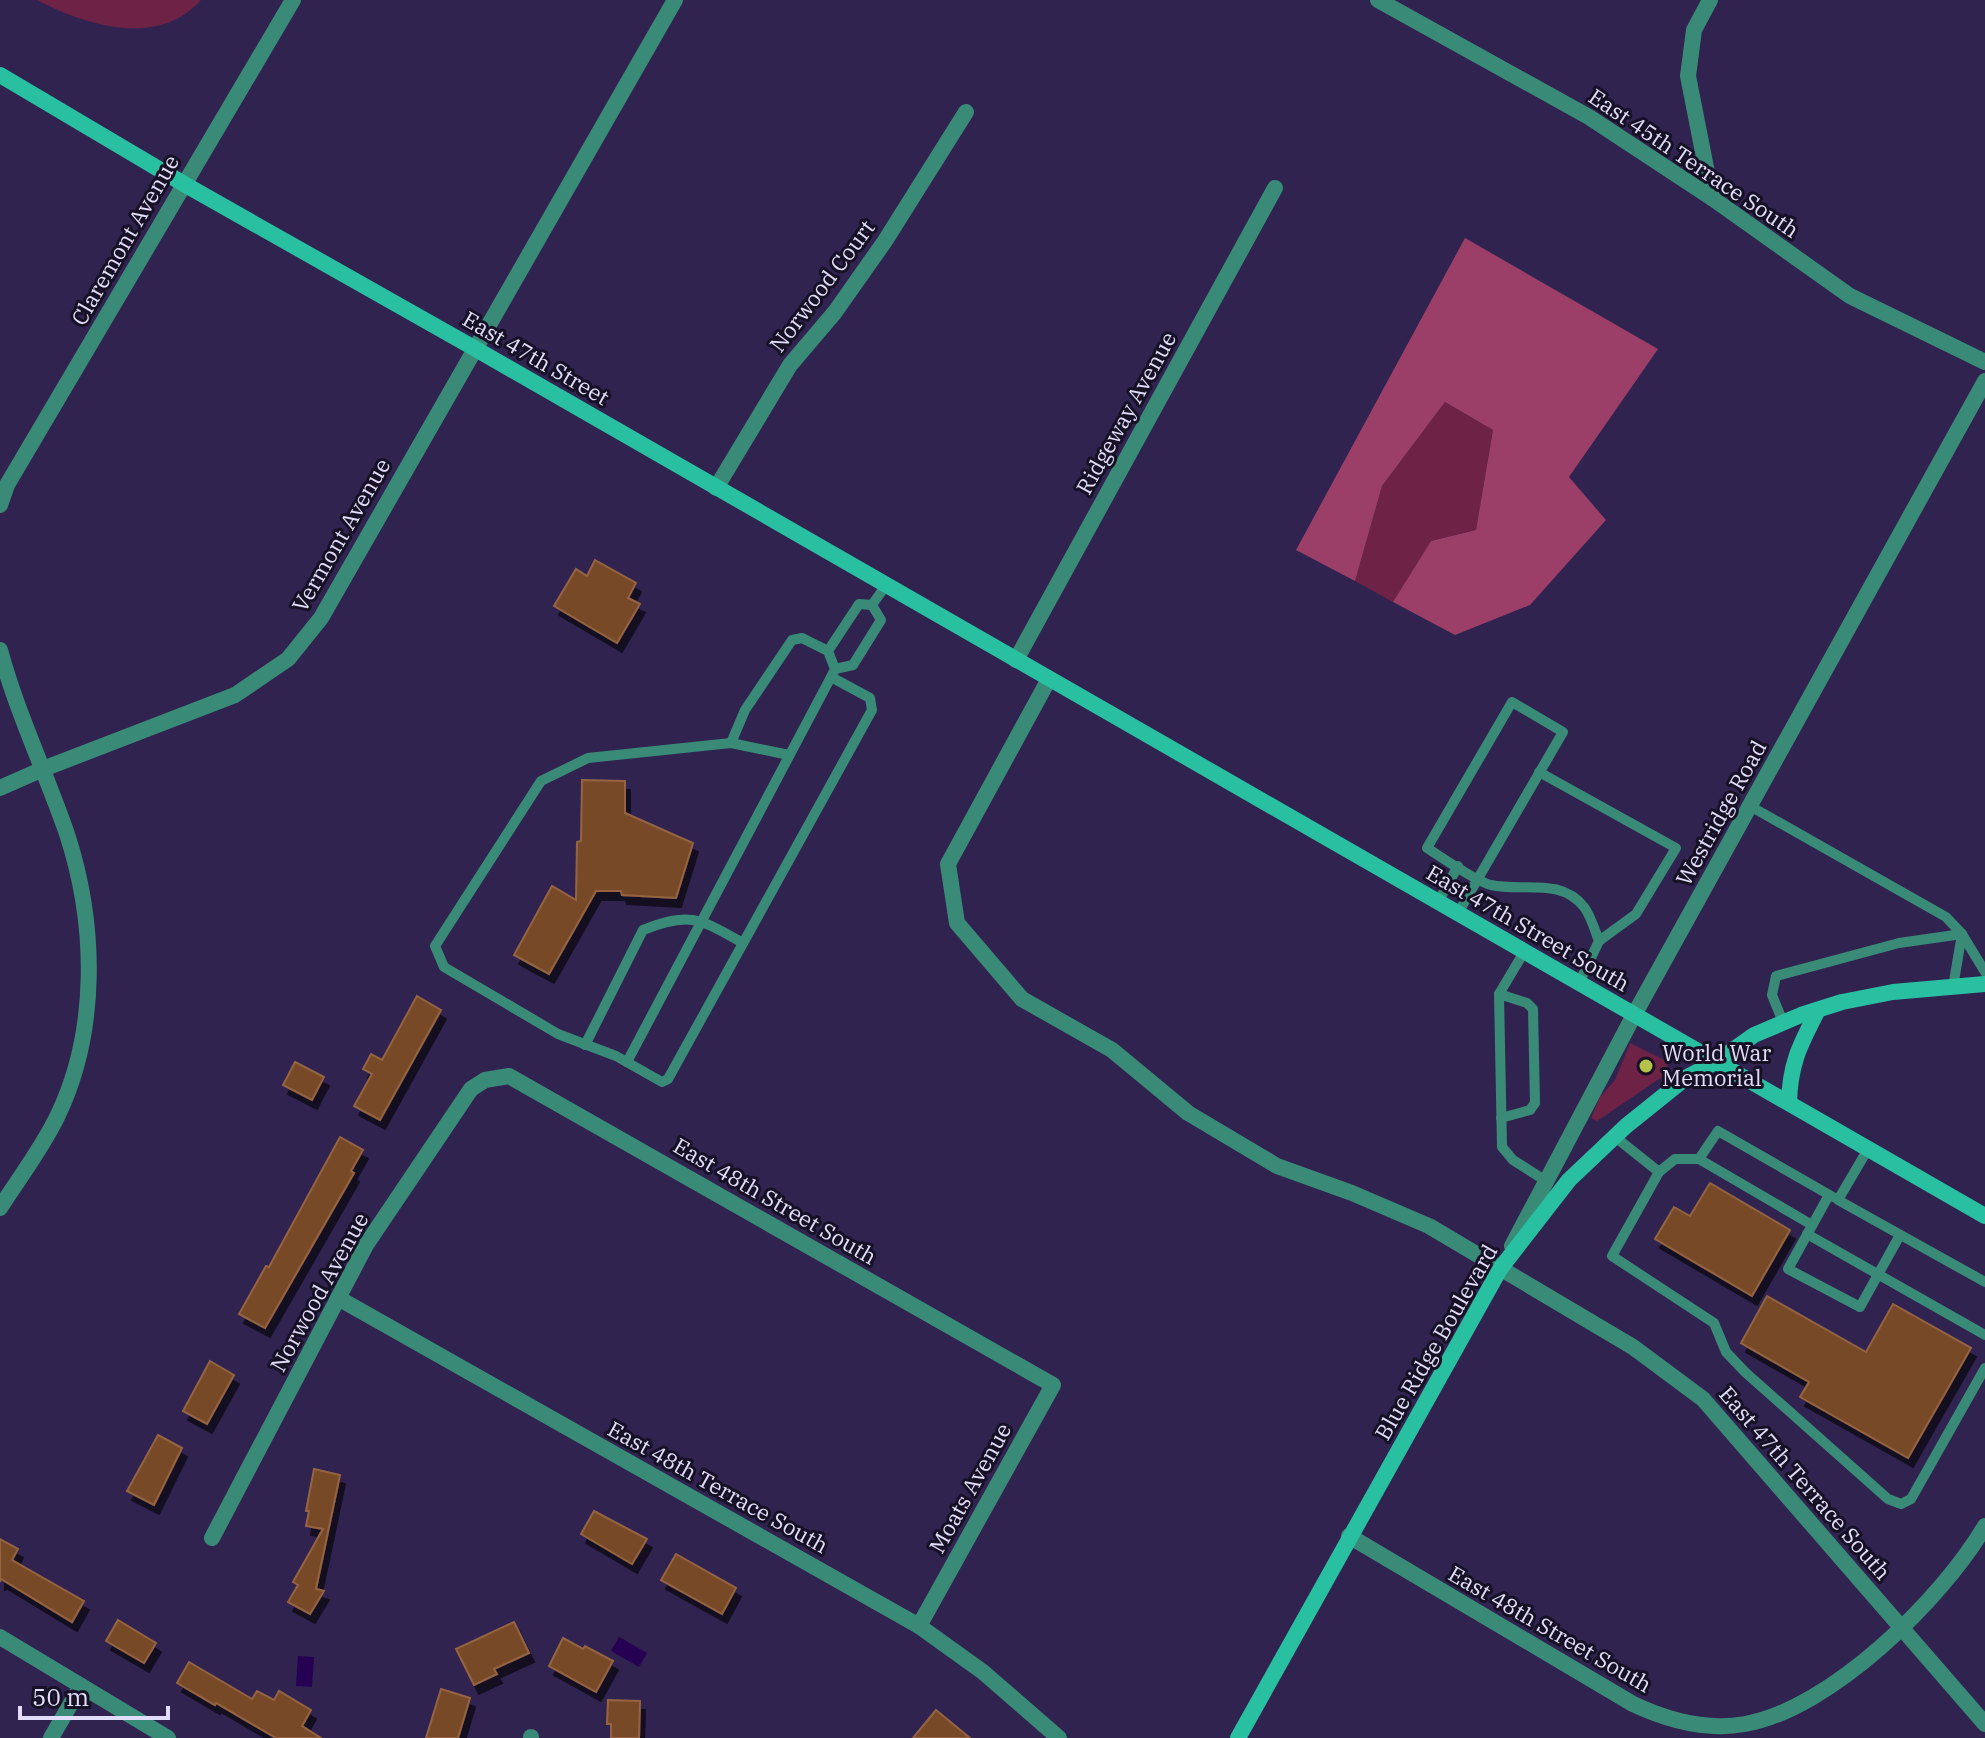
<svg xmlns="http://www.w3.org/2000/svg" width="1985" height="1738" font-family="'IBM Plex Serif',serif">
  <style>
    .green { fill: #6e2246 }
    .forest { fill: #9b3f68 }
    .water { fill: #260053 }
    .building { fill: #784a28; stroke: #956442; stroke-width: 2; filter: url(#shadow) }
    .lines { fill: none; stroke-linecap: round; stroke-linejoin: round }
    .lane { stroke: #398b77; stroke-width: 10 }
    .street { stroke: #398b77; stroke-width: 16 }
    .secondary { stroke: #28c0a1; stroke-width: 16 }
    .poi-dot { fill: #b5c249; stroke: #171125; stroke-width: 3 }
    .labels { text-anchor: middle; stroke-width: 6; stroke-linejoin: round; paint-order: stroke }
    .street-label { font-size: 22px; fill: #e2ddfa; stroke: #171125 }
    .poi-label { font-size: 22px; fill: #e2ddfa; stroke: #171125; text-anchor: start }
  </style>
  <defs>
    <filter id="shadow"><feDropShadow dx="5" dy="9" stdDeviation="0" flood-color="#0009"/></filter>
  </defs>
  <rect width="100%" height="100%" fill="#302350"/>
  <g class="green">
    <path d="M37,0H201C158,48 87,26 37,0Z"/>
    <path d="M1445,402L1493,430L1476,530L1431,541L1393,602L1355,581L1382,486Z"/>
    <path d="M1630,1043L1666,1061L1668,1069L1662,1077L1597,1121L1591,1118L1600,1097L1615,1080Z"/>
  </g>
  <path class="forest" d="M1465,238L1658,349L1569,477L1606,520L1530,605L1455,635L1393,602L1431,541L1476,530L1493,430L1445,402L1382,486L1355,581L1296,550Z"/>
  <g class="water">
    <path d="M619,1637L647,1653L639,1667L611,1651Z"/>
    <path d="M298,1656L314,1657L312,1687L296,1686Z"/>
  </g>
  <g class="building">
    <path d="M595,560L636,583L628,598L640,604L617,643L554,606L576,569L587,576Z"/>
    <path d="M582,780L625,781V813L693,843L676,898L622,895L621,891H596L549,974L514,955L552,886L576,900L577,842L581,841Z"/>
    <path d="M417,996L441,1010L380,1120L354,1106L372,1074L363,1069L371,1054L382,1060Z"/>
    <path d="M295,1062L324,1077L312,1100L283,1085Z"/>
    <path d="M340,1137L363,1150L351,1171L354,1173L265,1328L239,1314L266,1266L269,1267Z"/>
    <path d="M1710,1183L1790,1230L1752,1296L1655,1239L1674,1207L1690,1216Z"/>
    <path d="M1767,1296L1866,1352L1893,1304L1971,1348L1908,1458L1800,1397L1809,1382L1741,1343Z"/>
    <path d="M210,1361L234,1375L207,1424L183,1411Z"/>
    <path d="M158,1435L182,1448L154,1505L127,1491Z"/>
    <path d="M314,1469L340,1475L316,1589L324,1591L310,1614L288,1602L298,1585L293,1582L323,1529L306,1526L309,1511H306Z"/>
    <path d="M594,1511L647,1539L632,1564L581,1534Z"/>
    <path d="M0,1539L18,1549L12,1560L84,1601L72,1622L1,1579L0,1582Z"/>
    <path d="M676,1554L736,1588L722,1614L661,1580Z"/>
    <path d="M118,1620L156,1643L144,1663L106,1641Z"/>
    <path d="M514,1622L529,1653L494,1669L497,1674L474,1685L456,1649Z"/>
    <path d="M563,1638L583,1649L585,1646L613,1661L596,1692L549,1666Z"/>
    <path d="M189,1662L252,1699L257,1691L274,1700L279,1691L311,1710L302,1726L321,1738H276L216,1703L215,1705L177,1683Z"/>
    <path d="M441,1689L470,1698L458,1738H426Z"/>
    <path d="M608,1700L640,1701L639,1738H611V1724H607Z"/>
    <path d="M936,1710L970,1738H913Z"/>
  </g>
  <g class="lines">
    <g class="lane">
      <path d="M872,605L886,585"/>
      <path d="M835,669L853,665L881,620L872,605"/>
      <path d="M731,743L745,710L792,640L802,638L828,651"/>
      <path d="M789,755L731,743L588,758L541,781L435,946L444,967L558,1034L616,1056L662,1082L668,1079L872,710L870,698L831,677"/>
      <path d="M1539,772L1676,848L1636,914L1599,941"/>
      <path d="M1750,806L1946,917L1962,934L1985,972"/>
      <path d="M1438,902L1458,866"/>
      <path d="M1458,913L1563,732L1512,702L1427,848C1443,858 1475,881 1491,885C1523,892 1560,877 1584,907C1591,916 1595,931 1599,941L1579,983"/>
      <path d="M1524,952L1499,994L1502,1147L1513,1160L1546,1181"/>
      <path d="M1953,987L1962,934"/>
      <path d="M1499,994L1527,1003L1533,1009L1535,1103L1530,1110L1501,1118"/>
      <path d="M1783,1022L1772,995L1776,976L1899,943L1962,934"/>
      <path d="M585,1045L643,930C691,911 700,919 743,943"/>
      <path d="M627,1062L831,677L835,669L828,651L859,604L872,605"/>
      <path d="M1614,1136L1659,1172L1612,1256L1714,1323L1726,1352L1745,1372L1888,1499L1901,1504L1911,1499L1985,1368"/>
      <path d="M1868,1149L1838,1200L1985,1282"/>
      <path d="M1699,1159L1812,1225"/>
      <path d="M1659,1172L1675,1159H1699L1718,1131L1833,1197"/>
      <path d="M1829,1195L1788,1269L1860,1307L1900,1235"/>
      <path d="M1807,1234L1985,1335"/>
    </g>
    <g class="street">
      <path d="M1378,0L1589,117L1712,198L1850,296L1985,362"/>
      <path d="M1710,0L1694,30L1688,76L1712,198"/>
      <path d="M716,488L790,365L835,312L885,241L966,112"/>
      <path d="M0,505L7,485L293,0"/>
      <path d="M0,650C17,713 46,773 67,834C96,923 99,1029 58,1115C43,1147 19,1178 0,1208"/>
      <path d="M1016,660L1275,188"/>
      <path d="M1049,679L948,864L957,923L1022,999L1112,1050L1188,1113L1277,1166L1352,1193L1429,1226L1633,1347L1703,1399L1985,1724"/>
      <path d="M0,788L43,769L235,695L288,659L321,618L675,0"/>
      <path d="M1512,1246L1634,1015L1985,381"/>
      <path d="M338,1298L919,1626L983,1672L1059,1738"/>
      <path d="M1349,1536L1633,1704C1667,1720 1707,1731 1745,1724C1831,1709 1942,1599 1985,1526"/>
      <path d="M212,1538L366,1245L471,1089L485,1080L509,1076L1053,1385L919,1626"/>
      <path d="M0,1637L168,1738"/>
      <path d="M51,1738L81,1686"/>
      <path d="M531,1738V1737"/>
    </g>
    <g class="secondary">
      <path d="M0,75L184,184L474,348L1985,1216"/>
      <path d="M1789,1103C1790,1063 1800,1045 1818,1010"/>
      <path d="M1238,1738L1500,1269L1569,1180L1626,1126L1687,1077L1716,1062L1754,1035L1801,1015L1842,1002L1893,992L1985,984"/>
    </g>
  </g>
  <circle class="poi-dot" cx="1646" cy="1066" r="8"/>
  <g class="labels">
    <g class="street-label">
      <text transform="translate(1694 163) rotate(34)" y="8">East 45th Terrace South</text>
      <text transform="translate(125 240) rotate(-60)" y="8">Claremont Avenue</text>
      <text transform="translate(822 286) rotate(-53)" y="8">Norwood Court</text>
      <text transform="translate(536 358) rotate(30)" y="8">East 47th Street</text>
      <text transform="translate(1126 413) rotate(-61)" y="8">Ridgeway Avenue</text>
      <text transform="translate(341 535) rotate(-60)" y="8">Vermont Avenue</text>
      <text transform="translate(1721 813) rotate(-61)" y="8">Westridge Road</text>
      <text transform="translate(1528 928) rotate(30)" y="8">East 47th Street South</text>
      <text transform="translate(775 1201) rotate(30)" y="8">East 48th Street South</text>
      <text transform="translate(319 1292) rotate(-61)" y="8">Norwood Avenue</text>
      <text transform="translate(1436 1342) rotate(-60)" y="8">Blue Ridge Boulevard</text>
      <text transform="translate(1805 1483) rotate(49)" y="8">East 47th Terrace South</text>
      <text transform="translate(718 1487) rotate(29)" y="8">East 48th Terrace South</text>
      <text transform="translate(970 1488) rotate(-61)" y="8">Moats Avenue</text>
      <text transform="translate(1550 1629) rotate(30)" y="8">East 48th Street South</text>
    </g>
    <g class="poi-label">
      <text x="1662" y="1061">World War<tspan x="1662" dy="25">Memorial</tspan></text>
    </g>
  </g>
  <path d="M20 1706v12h148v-12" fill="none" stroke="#e2ddfa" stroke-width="4"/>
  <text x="32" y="1706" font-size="24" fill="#e2ddfa" stroke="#171125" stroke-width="6" paint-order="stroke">50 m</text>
</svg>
